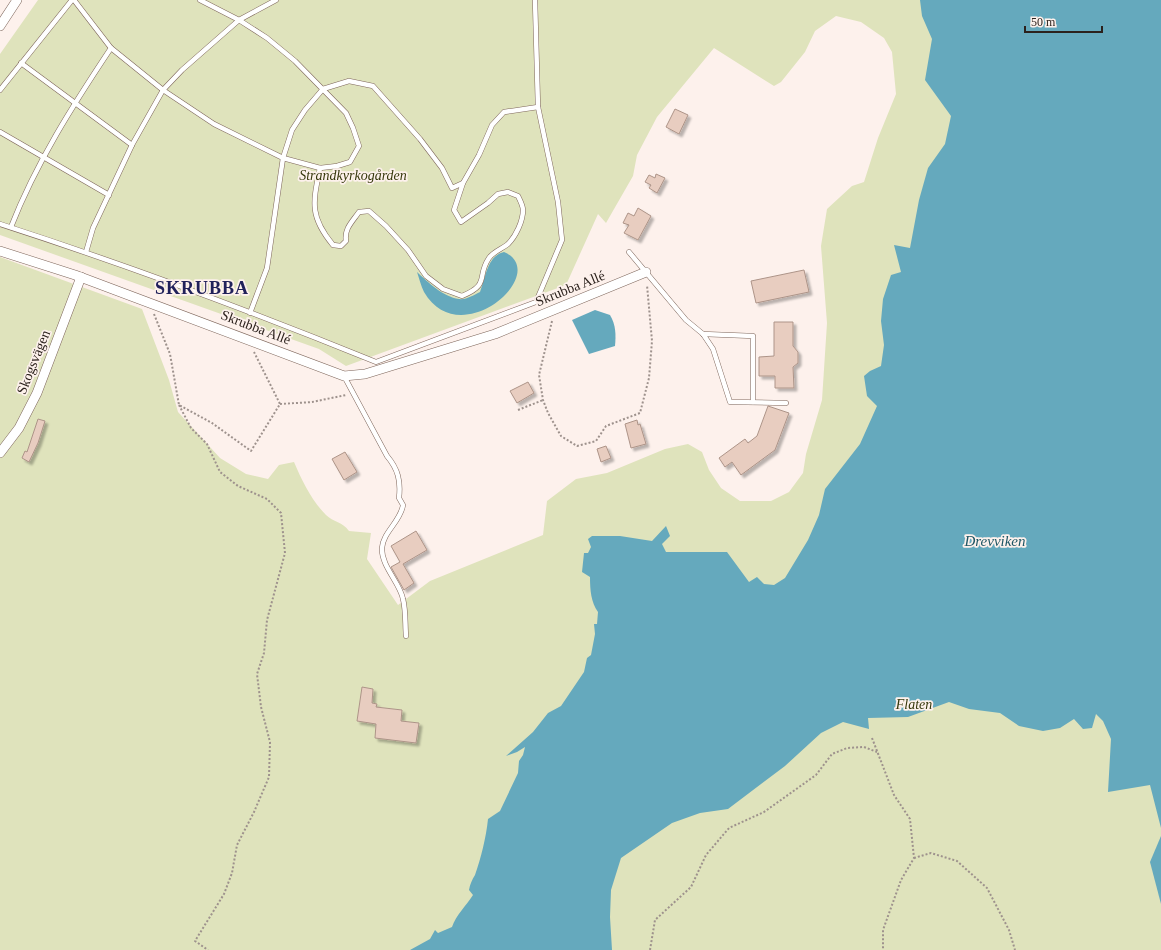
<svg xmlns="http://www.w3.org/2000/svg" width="1161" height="950" font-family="Georgia,serif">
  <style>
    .green { fill: #dfe3bc }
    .water { fill: #65a9bd }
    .building { fill: #e8cdc0; stroke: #ad9488; filter: url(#shadow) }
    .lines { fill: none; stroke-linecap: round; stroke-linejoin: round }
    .service-casing { stroke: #7e665b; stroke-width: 5.5 }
    .minor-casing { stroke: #7e665b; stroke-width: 10 }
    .path { stroke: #9e928d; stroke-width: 2; stroke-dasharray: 2 2; stroke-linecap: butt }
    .service { stroke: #fff; stroke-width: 4.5 }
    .minor { stroke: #fff; stroke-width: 9 }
    .labels { text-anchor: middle; stroke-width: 3.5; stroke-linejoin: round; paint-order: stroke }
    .park-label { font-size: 14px; font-style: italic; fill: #36380c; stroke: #fdf1ec }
    .street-label { font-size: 14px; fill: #2b211c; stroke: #fdf1ec }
    .water-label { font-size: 15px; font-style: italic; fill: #1e5665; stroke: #fdf1ec }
    .district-label { font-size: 18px; font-weight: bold; letter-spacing: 1px; fill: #20215a; stroke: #fdf1ec }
  </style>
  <defs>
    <filter id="shadow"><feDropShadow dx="3" dy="3" stdDeviation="1" flood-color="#0004"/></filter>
  </defs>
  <rect width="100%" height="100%" fill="#fdf1ec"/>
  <path class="green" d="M38 0H1161V950H0V257L142 309 169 380 178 412 220 458 246 474 268 479 279 465 294 462C302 481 312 501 326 515 333 522 343 522 349 531L371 533 367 559 398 605 430 581 543 535 547 501 576 479 607 473 665 449 688 444 702 452 709 470 721 488 740 501H771L789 492 803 473 806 454 822 400 827 323 821 246 827 209 852 186 864 182 878 138 896 94 892 52 884 38 861 22 836 16 815 31 805 52 781 82 774 86 714 48 657 117 637 155 633 176 606 223 598 214 566 285 346 366 319 349 0 235V54Z"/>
  <g class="water">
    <path d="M920 0H1161V828L1150 785 1108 792 1111 739 1103 721 1096 714 1092 728 1083 729 1074 719 1060 728 1043 731 1019 726 1000 713 969 709 949 702 908 717 868 718 869 729 843 722 821 733 785 766 728 809 700 813 672 823 621 858 611 890 610 917 612 950H410L430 939 435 930 438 933 452 927C456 915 466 906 473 895L469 890C470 884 472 880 475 875 481 858 486 838 488 819L500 811 518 773 519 761 523 755 525 747 517 752 506 756 533 732 548 713 561 706 584 672 587 658 591 655 595 634 594 624H597L598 612C591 602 590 590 590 577L582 572 584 553H588L591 547 588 539 592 536H620L652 541 666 526 670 536 662 544 666 552H727L749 582 757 577 764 584 774 585 785 578 808 540 819 515 825 489 860 444 877 406 867 396 864 376 870 371 881 366 884 345 881 321 883 299 891 275 901 272 894 245 910 248 919 200 928 168 945 144 951 116 925 80 932 39 922 16Z"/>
    <path d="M504 252C552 273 460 354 424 292 421 286 419 278 417 272 428 282 443 297 459 299 466 300 474 295 480 292 486 277 487 256 504 252Z"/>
    <path d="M595 310 610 315C616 325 616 335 615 346L589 354 572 320Z"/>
    <path d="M1161 836V904L1150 862Z"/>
  </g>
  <g class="building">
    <path d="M675 109 688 115 679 134 666 127Z"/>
    <path d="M656 174 665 178 657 193 649 188 651 185 645 182 649 175 655 178Z"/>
    <path d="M638 208 651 216 638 240 624 233 629 225 623 223 628 213 634 216Z"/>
    <path d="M804 270 809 292 756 303 751 281Z"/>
    <path d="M774 322H793V346L798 352V363L793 367 794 388H775V376H759V357L774 356Z"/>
    <path d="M528 382 534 393 517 403 510 391Z"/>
    <path d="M768 406 789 413 775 450 741 475 732 462 725 467 719 458 745 439 748 443 757 436Z"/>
    <path d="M38 419 45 421 38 443 29 462 22 458 25 451 27 452Z"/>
    <path d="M637 420 638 425 640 424 646 444 631 448 625 424Z"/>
    <path d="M606 446 611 458 601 462 597 449Z"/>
    <path d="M345 452 357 472 344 480 332 459Z"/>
    <path d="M416 531 427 550 403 564 414 583 404 590 391 567 400 562 391 546Z"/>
    <path d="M362 687 373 689 372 703 377 704 376 707 402 710 401 721 419 723 416 743 375 738 376 724 357 721Z"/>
  </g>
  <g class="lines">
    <g class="service-casing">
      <g id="service">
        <path d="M74 0 111 48 163 90 214 124 283 158 320 168 337 166 350 162 359 146 353 128 346 113 295 61 267 38 239 20 200 0"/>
        <path d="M21 63 132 145"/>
        <path d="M0 90 72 0"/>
        <path d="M0 132 109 195"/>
        <path d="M320 168C313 202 309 216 333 245L341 246 346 241C344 229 352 222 359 212L369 211 386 226 408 250 426 276 443 289 462 296C491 284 476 277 489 258 494 251 502 249 508 244 516 236 523 221 523 210 523 206 520 200 518 196L508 192 498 194 488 203 461 222 454 210 463 183"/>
        <path d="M0 224C127 265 253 312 376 362L536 302 562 240 558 202 538 107 535 0"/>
        <path d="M11 227C36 163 73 105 111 48"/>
        <path d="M86 252 93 228 132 145 163 90 182 70 239 20 276 0"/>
        <path d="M629 252 686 320 703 334 713 349 730 402 786 403"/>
        <path d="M250 313 267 268 283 158 292 130 305 110 323 89 349 81 373 86 420 139 442 168 452 188 463 183 479 155 492 125 504 112 538 107"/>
        <path d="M703 334 753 336V402"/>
        <path d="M344 376 387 456C398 469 401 481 399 498L403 505C401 521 383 532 382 548 381 566 400 583 403 599 406 611 405 624 406 636"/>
      </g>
    </g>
    <g class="minor-casing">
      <g id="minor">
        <path d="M0 26 17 0"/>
        <path d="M0 251 75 275 344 376 365 374 495 334 646 272"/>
        <path d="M0 453 19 428 37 393 81 277"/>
      </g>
    </g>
    <g class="path">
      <path d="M154 314 170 354 179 405 212 423 251 451 280 404 254 352"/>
      <path d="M552 321 539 375 543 400 548 413 561 436 577 446 596 441 606 426 640 413 649 378 652 341 647 285"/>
      <path d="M280 404 312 402 346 395"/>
      <path d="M179 405 191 428 207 444 220 472 238 486 267 499 281 513 285 553 267 620 264 653 257 674 261 707 270 742 269 777 254 812 237 845 232 873 224 894 195 941 208 950"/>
      <path d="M518 410 543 400"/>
      <path d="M872 738 894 795 910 819 914 858 901 880 883 930V950"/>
      <path d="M914 858 931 853 957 861 987 888 1009 930 1015 950"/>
      <path d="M650 950 655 920 691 887 706 855 729 828 764 812 816 775 832 754 847 748 864 747 877 752"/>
    </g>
    <use href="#service" class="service"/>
    <use href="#minor" class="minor"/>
  </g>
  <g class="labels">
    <g class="park-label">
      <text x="353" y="180">Strandkyrkogården</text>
      <text x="914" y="709">Flaten</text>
    </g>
    <g class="street-label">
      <text transform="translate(570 288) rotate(-22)" y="5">Skrubba Allé</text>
      <text transform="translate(256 327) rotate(21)" y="5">Skrubba Allé</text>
      <text transform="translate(33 362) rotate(-68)" y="5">Skogsvägen</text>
    </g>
    <g class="water-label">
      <text x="995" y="546">Drevviken</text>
    </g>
    <g class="district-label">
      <text x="202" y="294">SKRUBBA</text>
    </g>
  </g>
  <path d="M1025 26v6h77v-6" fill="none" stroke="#2b211c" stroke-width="2"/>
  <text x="1031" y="26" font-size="12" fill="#2b211c" stroke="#fdf1ec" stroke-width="3" paint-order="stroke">50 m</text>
</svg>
